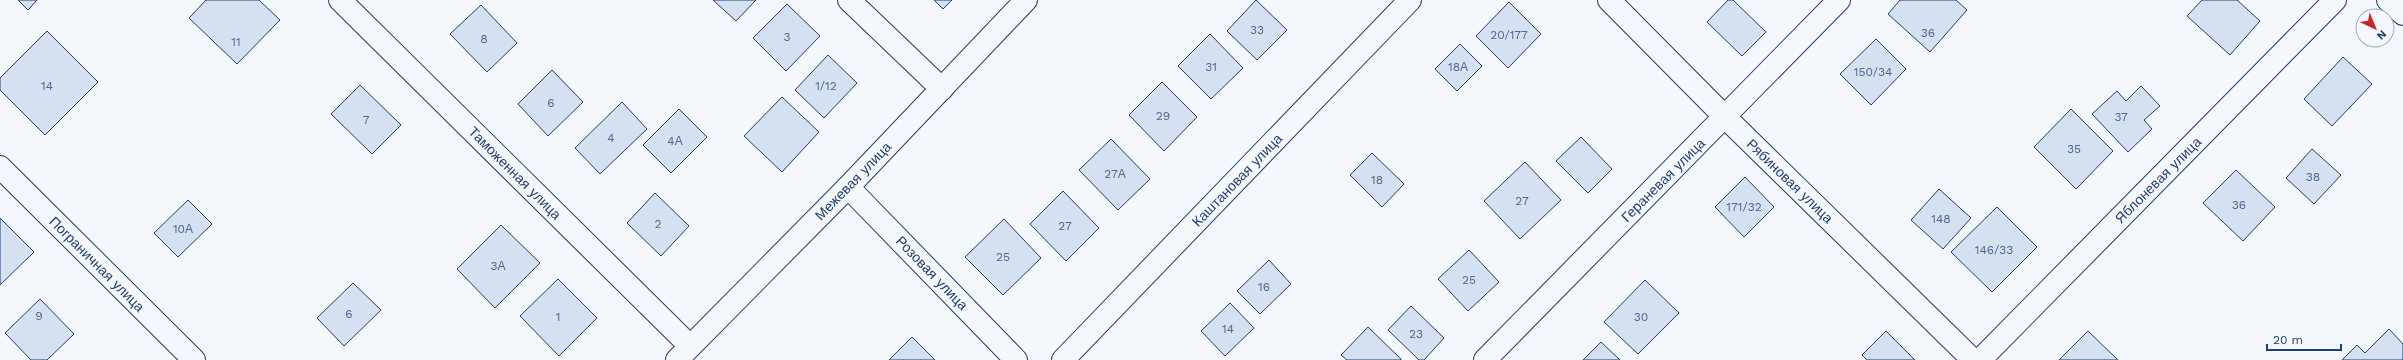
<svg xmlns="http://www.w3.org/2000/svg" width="2403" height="360" font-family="'Work Sans',sans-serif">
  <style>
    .building { fill: #d5e0f0; stroke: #1d3f73 }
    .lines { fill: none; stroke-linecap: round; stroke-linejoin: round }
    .minor-casing { stroke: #1d3f73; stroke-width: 24 }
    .minor { stroke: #f4f7fb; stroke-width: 22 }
    .labels { text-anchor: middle; stroke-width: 3; stroke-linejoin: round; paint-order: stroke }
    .number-label { font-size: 12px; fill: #4b6792 }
    .street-label { font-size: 14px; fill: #1d3f73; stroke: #f4f7fb }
  </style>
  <rect width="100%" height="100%" fill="#f4f7fb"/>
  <g class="building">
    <path d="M18 0H37L28 10Z"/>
    <path d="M206 0H259L280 20 237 64 189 18Z"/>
    <path d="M713 0H756L736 21Z"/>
    <path d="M934 0H952L943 9Z"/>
    <path d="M1256 0 1287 30 1257 60 1227 31Z"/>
    <path d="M1728 0H1733L1766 32 1742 56 1707 22Z"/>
    <path d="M1900 0H1956L1967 10 1930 52 1888 14Z"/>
    <path d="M2202 0H2237L2260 21 2230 55 2187 16Z"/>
    <path d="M1509 2 1541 34 1508 68 1476 36Z"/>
    <path d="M787 4 820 36 786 71 753 38Z"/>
    <path d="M481 5 517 43 487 72 450 34Z"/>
    <path d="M47 31 98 82 45 135 0 90V78Z"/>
    <path d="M1210 34 1243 68 1211 99 1178 66Z"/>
    <path d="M1876 39 1906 69 1871 105 1840 74Z"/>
    <path d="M1460 44 1482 66 1457 91 1435 69Z"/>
    <path d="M828 55 857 83 824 118 795 90Z"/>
    <path d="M2343 57 2372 84 2332 126 2304 99Z"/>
    <path d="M552 70 583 102 548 136 518 104Z"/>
    <path d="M1162 82 1197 117 1164 151 1129 115Z"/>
    <path d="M360 85 401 125 372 154 331 114Z"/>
    <path d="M2141 86 2160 106 2144 120 2152 129 2128 152 2092 114 2117 91 2126 101Z"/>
    <path d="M782 97 819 132 782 172 744 136Z"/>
    <path d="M622 102 647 129 600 174 575 148Z"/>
    <path d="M679 109 707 137 671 173 643 145Z"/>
    <path d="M2071 109 2113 151 2076 189 2034 147Z"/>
    <path d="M1581 137 1612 169 1588 193 1556 161Z"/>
    <path d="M1111 139 1150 179 1118 210 1079 170Z"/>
    <path d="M2312 149 2341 175 2314 204 2286 178Z"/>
    <path d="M1372 153 1404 184 1382 207 1350 175Z"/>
    <path d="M1525 162 1561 200 1520 239 1484 201Z"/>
    <path d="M2236 170 2275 207 2243 241 2203 203Z"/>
    <path d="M1745 177 1774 207 1744 237 1715 207Z"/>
    <path d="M1939 189 1971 218 1943 249 1911 220Z"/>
    <path d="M1063 191 1099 228 1066 261 1030 224Z"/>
    <path d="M655 193 689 226 661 256 627 223Z"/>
    <path d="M188 200 212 224 178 257 154 233Z"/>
    <path d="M1997 207 2037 247 1992 292 1951 252Z"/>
    <path d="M0 218 34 252 0 285Z"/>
    <path d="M1004 219 1041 258 1003 295 965 257Z"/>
    <path d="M501 225 540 263 495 308 457 269Z"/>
    <path d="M1469 250 1499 282 1468 311 1438 279Z"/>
    <path d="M1269 260 1291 284 1260 314 1237 291Z"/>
    <path d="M558 279 597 318 559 356 520 316Z"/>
    <path d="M1645 280 1679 313 1638 354 1604 322Z"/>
    <path d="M353 283 381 310 344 346 317 318Z"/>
    <path d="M40 299 74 334 47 360H31L5 333Z"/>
    <path d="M1230 303 1254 328 1225 356 1201 331Z"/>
    <path d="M1411 306 1444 338 1424 360H1419L1388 330Z"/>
    <path d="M1368 327 1401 359V360H1347L1341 355Z"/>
    <path d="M2389 329 2403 344V360H2342L2357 345 2365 353Z"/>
    <path d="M1886 331 1915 360H1867L1862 355Z"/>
    <path d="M2088 331 2118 360H2059Z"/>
    <path d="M912 337 935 360H889Z"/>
    <path d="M1601 342 1620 360H1583Z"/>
  </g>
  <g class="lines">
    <g class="minor-casing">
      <g id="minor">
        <path d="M340 0 690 346"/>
        <path d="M849 0 942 89"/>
        <path d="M1609 0 1725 117 1973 360"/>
        <path d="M2388 0 2403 14"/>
        <path d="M0 167 194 360"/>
        <path d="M848 187 1016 360"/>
        <path d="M677 360 848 187 1026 0"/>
        <path d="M1063 360 1410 0"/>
        <path d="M1485 360 1839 0"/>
        <path d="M1980 360 2335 0"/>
      </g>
    </g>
    <use href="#minor" class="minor"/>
  </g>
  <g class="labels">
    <g class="number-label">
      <text x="1257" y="34">33</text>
      <text x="1928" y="37">36</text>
      <text x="1509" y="39">20/177</text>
      <text x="787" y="41">3</text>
      <text x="484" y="43">8</text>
      <text x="236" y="46">11</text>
      <text x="1211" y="71">31</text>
      <text x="1458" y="71">18А</text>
      <text x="1873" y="76">150/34</text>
      <text x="47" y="90">14</text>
      <text x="826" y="90">1/12</text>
      <text x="551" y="107">6</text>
      <text x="1163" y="120">29</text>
      <text x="2121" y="121">37</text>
      <text x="366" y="124">7</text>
      <text x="611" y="142">4</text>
      <text x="675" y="145">4А</text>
      <text x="2074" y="153">35</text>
      <text x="1115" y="178">27А</text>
      <text x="2313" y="181">38</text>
      <text x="1377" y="184">18</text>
      <text x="1522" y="205">27</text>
      <text x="2239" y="209">36</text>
      <text x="1744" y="211">171/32</text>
      <text x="1941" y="223">148</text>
      <text x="658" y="228">2</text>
      <text x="1065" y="230">27</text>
      <text x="183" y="233">10А</text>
      <text x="1994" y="254">146/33</text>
      <text x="1003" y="261">25</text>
      <text x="498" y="270">3А</text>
      <text x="1469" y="284">25</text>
      <text x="1264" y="291">16</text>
      <text x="349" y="318">6</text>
      <text x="39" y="320">9</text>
      <text x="558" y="321">1</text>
      <text x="1641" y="321">30</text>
      <text x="1228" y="333">14</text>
      <text x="1416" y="338">23</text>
    </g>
    <g class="street-label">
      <text transform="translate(515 173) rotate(45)" y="5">Таможенная улица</text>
      <text transform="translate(1237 180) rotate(-46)" y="5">Каштановая улица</text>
      <text transform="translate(1663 180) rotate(-45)" y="5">Гераневая улица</text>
      <text transform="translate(2158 180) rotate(-45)" y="5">Яблоневая улица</text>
      <text transform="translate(853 181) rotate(-46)" y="5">Межевая улица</text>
      <text transform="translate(1790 181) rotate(44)" y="5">Рябиновая улица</text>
      <text transform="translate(97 264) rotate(45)" y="5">Пограничная улица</text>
      <text transform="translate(932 273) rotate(46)" y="5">Розовая улица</text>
    </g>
  </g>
  <g transform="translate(2375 28) rotate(136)"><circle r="19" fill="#f4f7fb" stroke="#9eadc5"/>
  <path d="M0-3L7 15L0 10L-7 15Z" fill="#c62828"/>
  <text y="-6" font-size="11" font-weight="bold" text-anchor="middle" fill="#1d3f73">N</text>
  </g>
  <path d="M2267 344v6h74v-6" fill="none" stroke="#1d3f73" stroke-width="2"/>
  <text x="2273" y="344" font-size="12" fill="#1d3f73" stroke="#f4f7fb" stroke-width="3" paint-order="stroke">20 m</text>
</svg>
